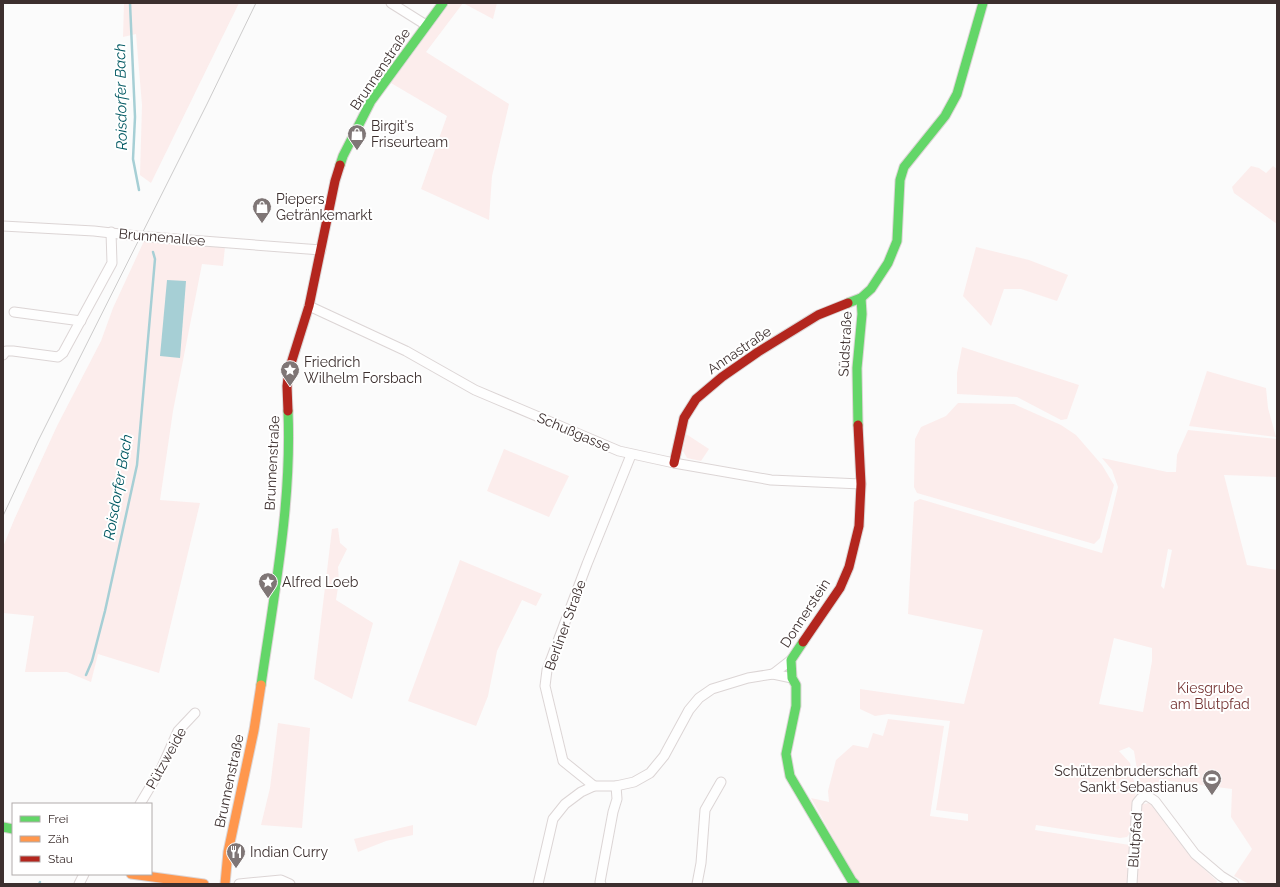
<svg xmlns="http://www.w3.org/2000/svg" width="1280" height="887" font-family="Raleway,sans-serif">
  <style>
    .green { fill: #fcedec; fill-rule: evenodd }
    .water { fill: #a6cfd5 }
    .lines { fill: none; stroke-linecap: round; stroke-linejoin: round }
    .stream { stroke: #a6cfd5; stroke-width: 2.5 }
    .street-casing { stroke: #dcd5d5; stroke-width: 11 }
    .fast-casing { stroke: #dcd5d5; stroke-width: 11 }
    .slow-casing { stroke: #dcd5d5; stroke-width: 11 }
    .jam-casing { stroke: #dcd5d5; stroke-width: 11 }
    .street { stroke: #fefefe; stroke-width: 9 }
    .fast { stroke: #63d668; stroke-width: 9 }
    .slow { stroke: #ff974d; stroke-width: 9 }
    .jam { stroke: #b3261e; stroke-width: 9 }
    .tram { stroke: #cccbcb; stroke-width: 1 }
    .labels { text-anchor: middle; stroke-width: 4; stroke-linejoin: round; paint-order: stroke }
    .street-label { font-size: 14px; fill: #3c2f2e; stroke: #fff }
    .poi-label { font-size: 14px; fill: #3c2f2e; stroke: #fff; text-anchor: start }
    .park-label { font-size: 14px; fill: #753433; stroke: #fff }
    .water-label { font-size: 15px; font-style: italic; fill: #005862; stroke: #fff }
  </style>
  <rect width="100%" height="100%" fill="#fbfbfb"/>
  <g class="green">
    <path d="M124 3H239L151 183 140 175 142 105 136 34 123 37Z"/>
    <path d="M450 3H497L493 19 463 3 426 52 509 104 492 176 489 220 421 189 447 116 391 83Z"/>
    <path d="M1251 166 1259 168 1266 173 1273 166 1277 169V224L1234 193 1232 187Z"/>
    <path d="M144 241 225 247 223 266 202 264 173 411 160 500 200 503 159 673 98 654 91 682 67 672H25L34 616 3 613V547L14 520 57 426 101 341 113 308Z"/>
    <path d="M976 247 1029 260 1068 275 1057 301 1021 289H1004L991 326 963 296Z"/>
    <path d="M962 347 1079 385 1067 419 1061 420 1017 397 957 394V373Z"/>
    <path d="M1207 371 1266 388 1268 408 1276 437 1189 426Z"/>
    <path d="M958 403 1014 404 1061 425 1076 435 1102 465 1114 485 1100 538 1094 544 917 493 914 487 915 439 921 427 946 416Z"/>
    <path d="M1188 430 1277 439V477L1224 475 1247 565 1277 570V884H1249L1234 876 1252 849 1231 817 1232 789 1162 780 1151 791 1143 790 1138 776 1134 751 1129 747 1119 751 1130 763 1136 791 1130 833 1127 837 1120 838 1036 825 1035 830 1136 846 1142 804 1150 803 1190 856 1217 881 1216 884H850L851 870 811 798 829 802 828 791 836 760 853 745 868 748 873 733 883 736 888 719 944 726 930 816 968 821V814L936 810 950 721 888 714 875 716 860 709V689L964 704 983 630 908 614 914 502 920 499 1102 553 1118 487 1112 470 1102 458 1167 472H1176L1177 455ZM1168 549 1172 550 1164 589 1161 586ZM1114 638 1152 648V661L1143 712 1099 704Z"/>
    <path d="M686 434 709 449 701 461 687 458 683 451Z"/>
    <path d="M504 449 569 476 549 517 487 491Z"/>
    <path d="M338 528 340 543 347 549 338 567 339 581 336 600 373 623 352 699 314 679 332 529Z"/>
    <path d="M460 560 542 594 536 606 522 600 497 651 488 696 476 726 408 701Z"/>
    <path d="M278 723 310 728 302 828 261 825 270 788Z"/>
    <path d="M413 825V835L386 841 358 852 354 839Z"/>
  </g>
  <path class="water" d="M167 280 186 281 180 358 160 356Z"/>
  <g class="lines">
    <g class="stream">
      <path d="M130 3 135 117 133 159 139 190"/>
      <path d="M86 675 92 661 105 611 137 465 155 259 153 252"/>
      <path d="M39 884 40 882"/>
    </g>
    <g class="street-casing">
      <g id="street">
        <path d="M391 3 426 25"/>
        <path d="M3 226 94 231 137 236 321 250"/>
        <path d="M309 306 406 351 475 390 619 451 674 463 771 480 861 484"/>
        <path d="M14 312 81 321"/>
        <path d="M3 355 6 351H13L58 357 63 353 112 263 111 232"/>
        <path d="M773 674 791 660"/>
        <path d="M594 786 563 761 545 686 547 670 587 564 631 455"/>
        <path d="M140 804 162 767 178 731 195 713"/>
        <path d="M79 884 84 874"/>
        <path d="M239 884 281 880 290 884"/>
        <path d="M538 884 553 819 565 804 581 792 594 786H616L634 782 650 773 664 756 689 710 699 698 712 689 748 678 773 674 792 678"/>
        <path d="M601 884 600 882 613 812 617 799 616 786"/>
        <path d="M697 884 701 863 705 810 721 782"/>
        <path d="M1132 884 1137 803 1141 798 1146 795 1155 801 1195 854 1221 876 1234 884"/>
      </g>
    </g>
    <g class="fast-casing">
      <g id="fast">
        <path d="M340 165 343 156 371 101 443 3"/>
        <path d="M848 303 861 298 871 289 888 263 897 241 900 180 904 167 945 116 957 94 983 3"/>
        <path d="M858 425 857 368 862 314 861 298"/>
        <path d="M803 642 791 660 792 678 796 685V706L786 754 790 776 852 881 855 884"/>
        <path d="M261 685C274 595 292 502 288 411"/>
        <path d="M3 827 13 829"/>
      </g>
    </g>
    <g class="slow-casing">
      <g id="slow">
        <path d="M131 874 204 884"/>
        <path d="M225 884 228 852 254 730 261 685"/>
      </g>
    </g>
    <g class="jam-casing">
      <g id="jam">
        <path d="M288 411 287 386 289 370 309 306 335 181 340 165"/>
        <path d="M674 463 684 418 696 399 722 377 758 352 818 315 848 303"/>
        <path d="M803 642 840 588 849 567 859 526 861 484 858 425"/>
      </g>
    </g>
    <use href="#street" class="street"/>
    <use href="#fast" class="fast"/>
    <use href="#slow" class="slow"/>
    <use href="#jam" class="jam"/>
    <path class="tram" d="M3 516 38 441 207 104 256 3"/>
  </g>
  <defs>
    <g id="shop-pin" transform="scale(1)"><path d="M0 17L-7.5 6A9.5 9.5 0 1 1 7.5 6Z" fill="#7f7676" stroke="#fff"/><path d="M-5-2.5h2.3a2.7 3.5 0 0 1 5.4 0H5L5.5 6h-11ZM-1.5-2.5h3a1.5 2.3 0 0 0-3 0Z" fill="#fff"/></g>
    <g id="sight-pin" transform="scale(1)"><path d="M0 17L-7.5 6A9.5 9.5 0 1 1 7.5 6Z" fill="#7f7676" stroke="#fff"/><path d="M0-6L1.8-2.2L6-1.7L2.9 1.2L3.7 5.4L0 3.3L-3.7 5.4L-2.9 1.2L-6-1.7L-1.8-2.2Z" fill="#fff"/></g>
    <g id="stadium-pin" transform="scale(1)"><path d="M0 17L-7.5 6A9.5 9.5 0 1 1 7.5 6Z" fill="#7f7676" stroke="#fff"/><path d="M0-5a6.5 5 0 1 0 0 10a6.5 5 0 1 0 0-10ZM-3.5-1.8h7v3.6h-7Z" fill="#fff"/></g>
    <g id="restaurant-pin" transform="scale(1)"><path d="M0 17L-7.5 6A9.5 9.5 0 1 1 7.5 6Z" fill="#7f7676" stroke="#fff"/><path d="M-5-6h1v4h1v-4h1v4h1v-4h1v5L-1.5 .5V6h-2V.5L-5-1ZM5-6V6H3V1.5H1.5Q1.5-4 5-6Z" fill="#fff"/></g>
  </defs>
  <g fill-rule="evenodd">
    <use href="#shop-pin" x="357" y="134"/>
    <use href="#shop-pin" x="262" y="207"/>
    <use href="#sight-pin" x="290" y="370"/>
    <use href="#sight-pin" x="268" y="582"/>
    <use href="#stadium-pin" x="1212" y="779"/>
    <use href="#restaurant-pin" x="236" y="852"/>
  </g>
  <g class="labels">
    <g class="street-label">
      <text transform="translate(380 69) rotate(-56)" y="5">Brunnenstraße</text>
      <text transform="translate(162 237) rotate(5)" y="5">Brunnenallee</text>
      <text transform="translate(845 344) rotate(-87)" y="5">Südstraße</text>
      <text transform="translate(739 350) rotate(-34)" y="5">Annastraße</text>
      <text transform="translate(574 432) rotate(23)" y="5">Schußgasse</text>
      <text transform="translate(272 463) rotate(-87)" y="5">Brunnenstraße</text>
      <text transform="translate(805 613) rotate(-57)" y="5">Donnerstein</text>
      <text transform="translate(565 625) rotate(-70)" y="5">Berliner Straße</text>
      <text transform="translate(166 758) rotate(-61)" y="5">Pützweide</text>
      <text transform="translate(229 781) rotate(-78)" y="5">Brunnenstraße</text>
      <text transform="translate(1135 840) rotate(-86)" y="5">Blutpfad</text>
    </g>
    <g class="poi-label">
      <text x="371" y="131">Birgit's<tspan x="371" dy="16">Friseurteam</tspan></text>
      <text x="276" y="204">Piepers<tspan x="276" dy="16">Getränkemarkt</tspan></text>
      <text x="304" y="367">Friedrich<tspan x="304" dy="16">Wilhelm Forsbach</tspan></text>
      <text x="282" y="587">Alfred Loeb</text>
      <text x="1198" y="776" text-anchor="end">Schützenbruderschaft<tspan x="1198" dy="16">Sankt Sebastianus</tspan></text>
      <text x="250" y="857">Indian Curry</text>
    </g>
    <g class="park-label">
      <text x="1210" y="693">Kiesgrube<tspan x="1210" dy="16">am Blutpfad</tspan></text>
    </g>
    <g class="water-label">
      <text transform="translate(121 97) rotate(-91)" y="5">Roisdorfer Bach</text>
      <text transform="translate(118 487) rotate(-80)" y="5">Roisdorfer Bach</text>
    </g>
  </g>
  <rect width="1280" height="887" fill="none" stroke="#3c2f2e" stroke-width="8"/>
  <rect x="12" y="803" width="140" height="72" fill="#ffffff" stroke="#b1acab"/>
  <rect x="20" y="816" width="20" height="6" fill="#63d668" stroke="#b1acab"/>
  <text x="48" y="823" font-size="12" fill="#3c2f2e">Frei</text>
  <rect x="20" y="836" width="20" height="6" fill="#ff974d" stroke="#b1acab"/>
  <text x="48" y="843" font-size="12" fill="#3c2f2e">Zäh</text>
  <rect x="20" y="856" width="20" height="6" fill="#b3261e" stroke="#b1acab"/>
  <text x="48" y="863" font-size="12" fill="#3c2f2e">Stau</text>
</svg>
